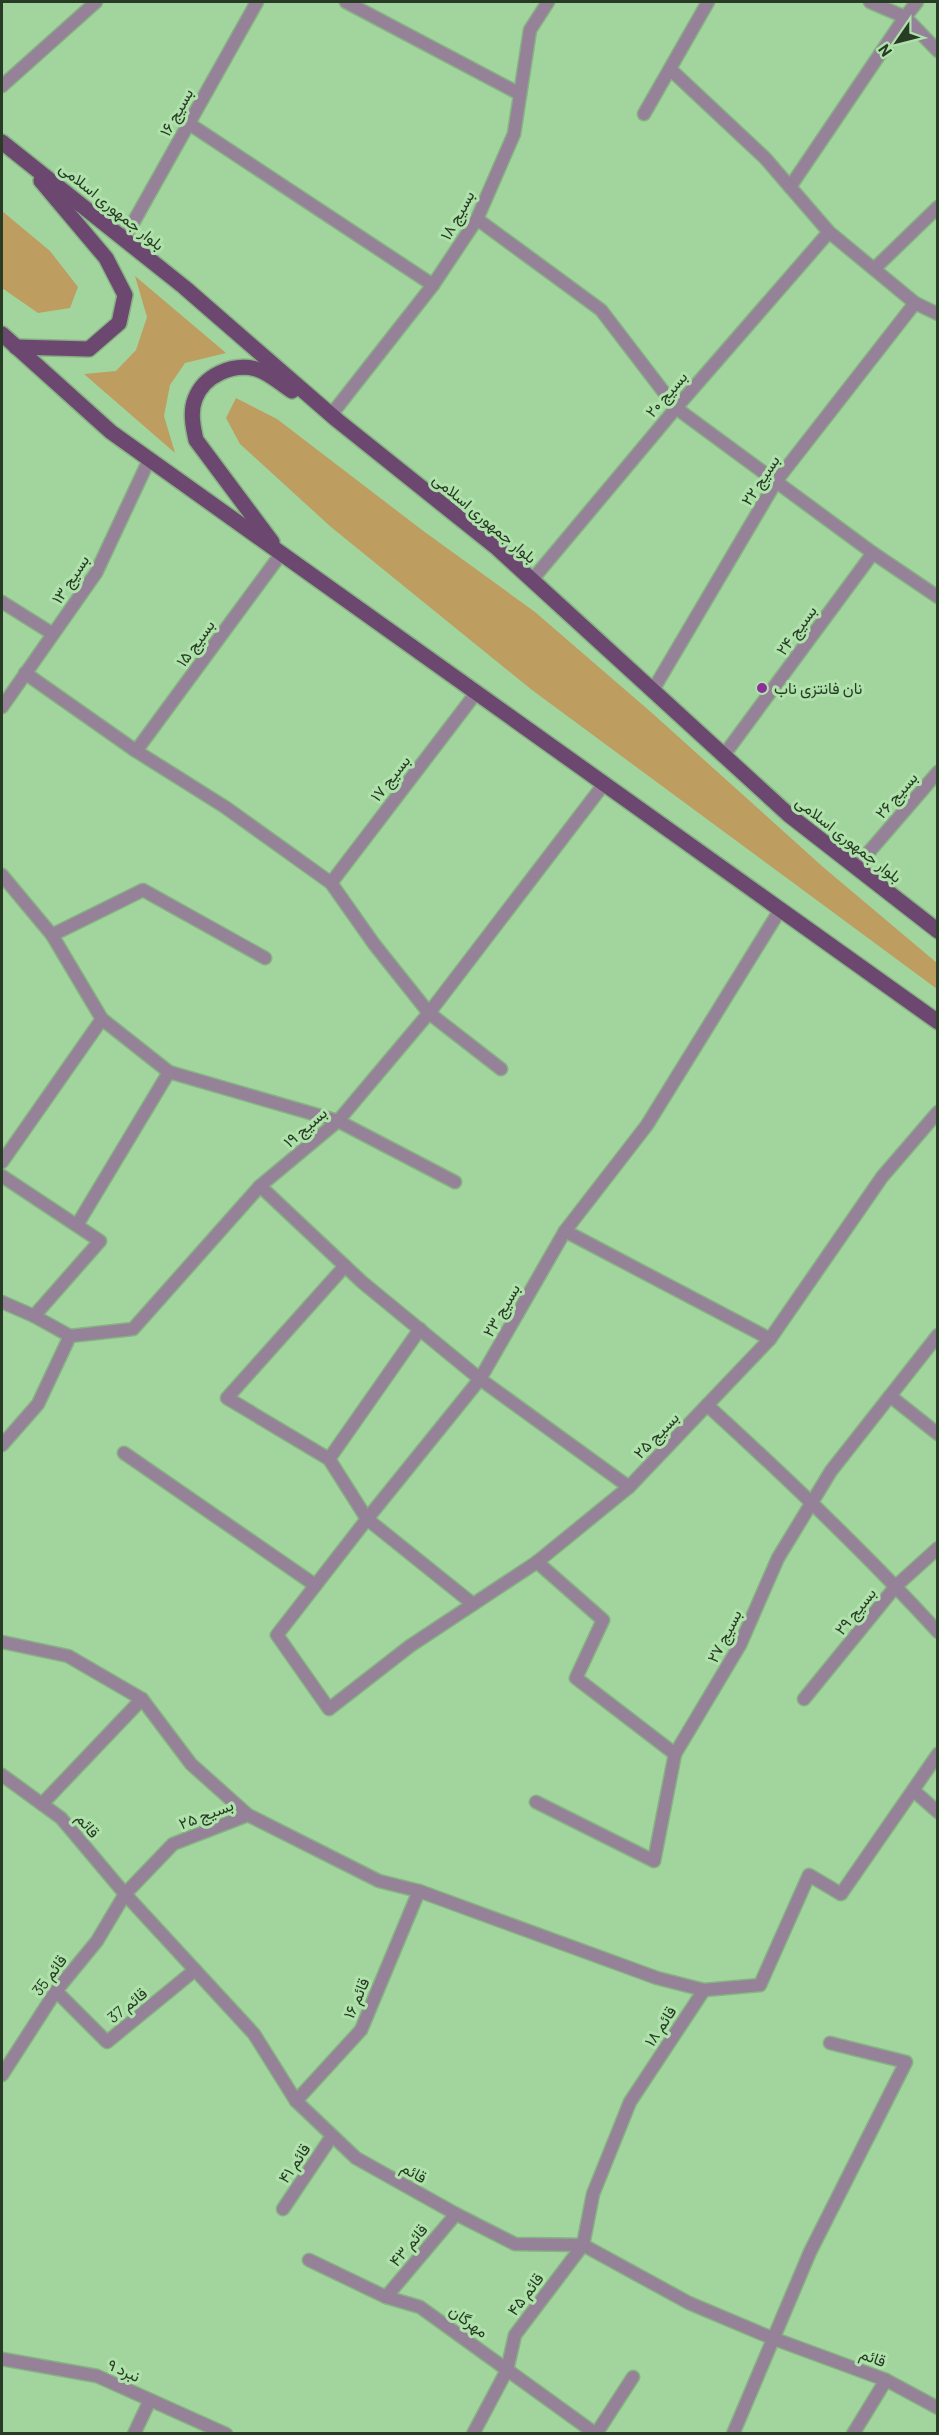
<svg xmlns="http://www.w3.org/2000/svg" width="939" height="2435" font-family="Barlow,Vazirmatn,sans-serif">
  <style>
    .green { fill: #be9d60 }
    .lines { fill: none; stroke-linecap: round; stroke-linejoin: round }
    .service-casing { stroke: #87b283; stroke-width: 15 }
    .minor-casing { stroke: #87b283; stroke-width: 15 }
    .primary-casing { stroke: #87b283; stroke-width: 18 }
    .service { stroke: #958198; stroke-width: 12 }
    .minor { stroke: #958198; stroke-width: 12 }
    .primary { stroke: #6c4871; stroke-width: 15 }
    .poi-dot { fill: #8d2f99; stroke: #afe1aa; stroke-width: 2 }
    .labels { text-anchor: middle; stroke-width: 6; stroke-linejoin: round; paint-order: stroke }
    .street-label { font-size: 16px; fill: #273b25; stroke: #afe1aa }
    .poi-label { font-size: 16px; fill: #273b25; stroke: #afe1aa; text-anchor: start }
  </style>
  <rect width="100%" height="100%" fill="#a2d49e"/>
  <g class="green">
    <path d="M2 211 50 251 78 287 70 308 38 313 2 288Z"/>
    <path d="M135 276 226 353 185 363 170 385 164 416 175 453 84 374 116 371 136 350 147 317Z"/>
    <path d="M236 398 277 419 422 530 535 612 652 713 823 867 937 963V989L532 690 331 527 240 444 226 418Z"/>
  </g>
  <g class="lines">
    <g class="service-casing">
      <g id="service">
        <path d="M790 187 905 17"/>
        <path d="M874 269 938 207"/>
        <path d="M2 602 53 634"/>
        <path d="M77 1225 169 1072"/>
        <path d="M2 1642 68 1656 142 1699 191 1764 248 1815"/>
        <path d="M386 2297 456 2214"/>
        <path d="M134 2434 150 2400"/>
      </g>
    </g>
    <g class="minor-casing">
      <g id="minor">
        <path d="M346 2 520 94"/>
        <path d="M870 2 905 17 938 51"/>
        <path d="M905 17 917 2"/>
        <path d="M670 69 765 158 829 232 915 303 938 314"/>
        <path d="M2 86 96 2"/>
        <path d="M644 114 708 2"/>
        <path d="M188 123 433 285"/>
        <path d="M477 219 601 310 676 408 873 553 938 597"/>
        <path d="M124 239 257 2"/>
        <path d="M331 415 433 285 477 219 514 134 530 30 548 2"/>
        <path d="M532 580 676 408 829 232"/>
        <path d="M25 673 136 751 225 807 331 883 374 944 429 1013 501 1069"/>
        <path d="M653 690 777 480 915 303"/>
        <path d="M2 707 96 573 149 460"/>
        <path d="M136 751 281 554"/>
        <path d="M724 755 873 553"/>
        <path d="M856 867 938 772"/>
        <path d="M2 875 52 935 102 1019 169 1072 338 1121 455 1182"/>
        <path d="M331 883 476 693"/>
        <path d="M780 910 647 1125 565 1231 480 1379 367 1519 277 1635 329 1709 410 1646 537 1562 629 1487 770 1339 882 1177 938 1112"/>
        <path d="M52 935 143 890 265 958"/>
        <path d="M2 1162 102 1019"/>
        <path d="M2 1176 100 1241 34 1316"/>
        <path d="M260 1186 362 1282 480 1379 629 1487"/>
        <path d="M565 1231 770 1339"/>
        <path d="M345 1266 227 1398 329 1459 367 1519 473 1604"/>
        <path d="M2 1302 34 1316 70 1336"/>
        <path d="M890 1396 938 1434"/>
        <path d="M707 1405C787 1478 865 1552 938 1632"/>
        <path d="M2 1445 38 1404 70 1336 133 1329 260 1186 338 1121 429 1013 604 784"/>
        <path d="M124 1453 315 1585"/>
        <path d="M329 1459 420 1329"/>
        <path d="M537 1562 603 1620 576 1678 675 1754"/>
        <path d="M804 1699 896 1586 938 1548"/>
        <path d="M2 1775 61 1818 125 1894 254 2034 296 2101 356 2158 456 2214 515 2244 583 2245 689 2303 772 2338 886 2380 938 2408"/>
        <path d="M914 1791 938 1812"/>
        <path d="M536 1802 654 1861 675 1754 740 1645 778 1558 831 1471 938 1335"/>
        <path d="M42 1804 142 1699"/>
        <path d="M56 1991 107 2042 195 1970"/>
        <path d="M2 2075 56 1991 97 1941 125 1894 173 1844 248 1815 379 1881 419 1891 657 1978 704 1990"/>
        <path d="M296 2101 361 2030 419 1891"/>
        <path d="M283 2209 332 2136"/>
        <path d="M309 2260 386 2297 420 2307 596 2434"/>
        <path d="M2 2359 97 2376 226 2434"/>
        <path d="M473 2434 507 2370 515 2335 583 2245 593 2194 630 2102 704 1990 760 1985 809 1875 841 1894 938 1754"/>
        <path d="M596 2434 633 2377"/>
        <path d="M733 2434 810 2252 906 2062 830 2043"/>
        <path d="M853 2434 886 2380"/>
      </g>
    </g>
    <g class="primary-casing">
      <g id="primary">
        <path d="M2 142 184 287 337 420 497 548 789 815 938 931"/>
        <path d="M2 334 111 432 938 1022"/>
        <path d="M16 347 89 349 119 323 125 295 106 258 41 181"/>
        <path d="M272 542 196 440C193 427 190 412 195 399 204 375 233 363 256 369 268 372 281 384 292 391"/>
      </g>
    </g>
    <use href="#service" class="service"/>
    <use href="#minor" class="minor"/>
    <use href="#primary" class="primary"/>
  </g>
  <circle class="poi-dot" cx="762" cy="688" r="6"/>
  <g class="labels">
    <g class="street-label">
      <text transform="translate(176 112) rotate(-61)" y="6">بسیج ۱۶</text>
      <text transform="translate(112 206) rotate(39)" y="6">بلوار جمهوری اسلامی</text>
      <text transform="translate(457 215) rotate(-61)" y="6">بسیج ۱۸</text>
      <text transform="translate(666 394) rotate(-49)" y="6">بسیج ۲۰</text>
      <text transform="translate(760 480) rotate(-57)" y="6">بسیج ۲۲</text>
      <text transform="translate(485 518) rotate(40)" y="6">بلوار جمهوری اسلامی</text>
      <text transform="translate(70 579) rotate(-57)" y="6">بسیج ۱۳</text>
      <text transform="translate(796 630) rotate(-54)" y="6">بسیج ۲۴</text>
      <text transform="translate(195 643) rotate(-54)" y="6">بسیج ۱۵</text>
      <text transform="translate(390 778) rotate(-52)" y="6">بسیج ۱۷</text>
      <text transform="translate(896 795) rotate(-49)" y="6">بسیج ۲۶</text>
      <text transform="translate(849 839) rotate(38)" y="6">بلوار جمهوری اسلامی</text>
      <text transform="translate(305 1127) rotate(-41)" y="6">بسیج ۱۹</text>
      <text transform="translate(501 1310) rotate(-60)" y="6">بسیج ۲۳</text>
      <text transform="translate(656 1435) rotate(-46)" y="6">بسیج ۲۵</text>
      <text transform="translate(855 1611) rotate(-51)" y="6">بسیج ۲۹</text>
      <text transform="translate(724 1636) rotate(-63)" y="6">بسیج ۲۷</text>
      <text transform="translate(206 1814) rotate(-21)" y="6">بسیج ۲۵</text>
      <text transform="translate(88 1825) rotate(50)" y="6">قائم</text>
      <text transform="translate(49 1975) rotate(-53)" y="6">قائم 35</text>
      <text transform="translate(356 1998) rotate(-67)" y="6">قائم ۱۶</text>
      <text transform="translate(127 2005) rotate(-39)" y="6">قائم 37</text>
      <text transform="translate(660 2026) rotate(-57)" y="6">قائم ۱۸</text>
      <text transform="translate(294 2163) rotate(-56)" y="6">قائم ۴۱</text>
      <text transform="translate(414 2172) rotate(29)" y="6">قائم</text>
      <text transform="translate(408 2245) rotate(-50)" y="6">قائم ۴۳</text>
      <text transform="translate(525 2294) rotate(-53)" y="6">قائم ۴۵</text>
      <text transform="translate(469 2321) rotate(36)" y="6">مهرگان</text>
      <text transform="translate(873 2357) rotate(20)" y="6">قائم</text>
      <text transform="translate(124 2370) rotate(24)" y="6">نبرد ۹</text>
    </g>
    <g class="poi-label">
      <text x="774" y="694">نان فانتزی ناب</text>
    </g>
  </g>
  <rect width="939" height="2435" fill="none" stroke="#273b25" stroke-width="6"/>
  <g transform="translate(897 42) rotate(235)" stroke="#afe1aa" stroke-width="4.5" paint-order="stroke">
  <path d="M0-4.5L10 22L0 15L-10 22Z" fill="#273b25"/>
  <text y="-9" font-size="16" font-weight="bold" text-anchor="middle" fill="#273b25">N</text>
  </g>
</svg>
